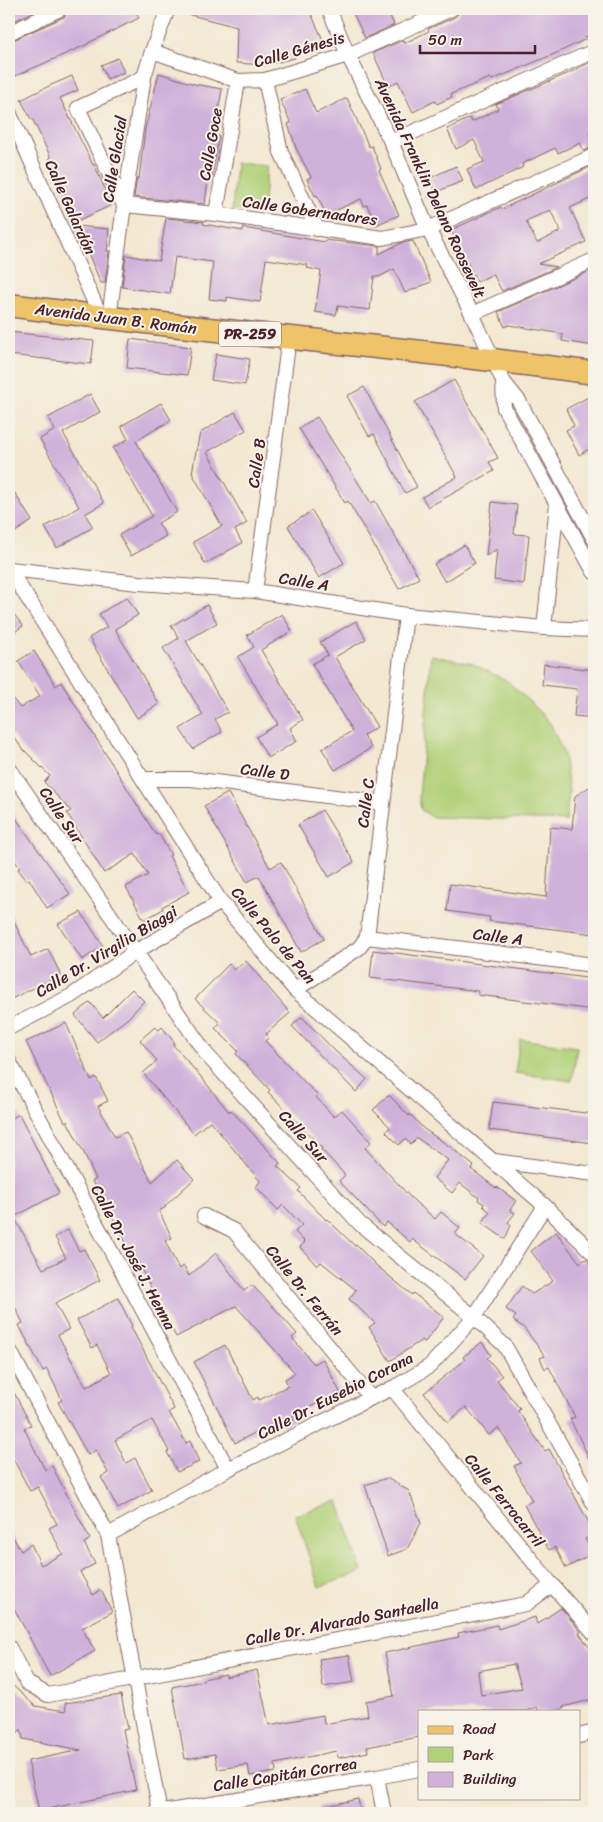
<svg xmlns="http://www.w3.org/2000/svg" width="603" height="1822" font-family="Sriracha,sans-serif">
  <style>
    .green { fill: #b1d179; stroke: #7e7852 }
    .building { fill: #cfb1da; fill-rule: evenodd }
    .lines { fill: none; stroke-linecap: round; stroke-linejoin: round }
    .street-casing { stroke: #856565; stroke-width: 16 }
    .primary-casing { stroke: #856565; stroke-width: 25 }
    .street { stroke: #fff; stroke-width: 14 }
    .primary { stroke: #efc469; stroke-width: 22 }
    .labels { text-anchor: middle; stroke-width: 4; stroke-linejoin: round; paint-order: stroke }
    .shield { fill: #f7f3e8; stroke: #7e5f64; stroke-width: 1 }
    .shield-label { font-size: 15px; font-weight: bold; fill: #4a1f2b }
    .street-label { font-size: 16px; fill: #4a1f2b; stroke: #f7f3e8 }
  </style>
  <rect width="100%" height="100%" fill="#f7f3e8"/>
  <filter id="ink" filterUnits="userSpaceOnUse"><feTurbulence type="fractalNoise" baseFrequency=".02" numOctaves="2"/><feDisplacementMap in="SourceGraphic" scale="10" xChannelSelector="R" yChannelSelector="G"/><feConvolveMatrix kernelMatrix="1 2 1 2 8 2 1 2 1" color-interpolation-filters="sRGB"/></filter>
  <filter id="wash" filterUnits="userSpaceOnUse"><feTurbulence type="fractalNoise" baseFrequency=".0096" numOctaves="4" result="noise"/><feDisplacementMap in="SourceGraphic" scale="20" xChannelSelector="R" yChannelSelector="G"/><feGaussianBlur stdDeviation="1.12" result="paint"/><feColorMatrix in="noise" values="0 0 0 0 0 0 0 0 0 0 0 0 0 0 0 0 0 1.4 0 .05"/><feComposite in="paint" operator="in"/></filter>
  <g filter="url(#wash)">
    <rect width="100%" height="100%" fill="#f3e8d1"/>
    <g class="green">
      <path d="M236 163 267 166 263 212 232 210Z"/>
      <path d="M431 655 473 664 507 681 530 702 550 723 564 754 569 791 566 821 432 817 421 810 419 797Z"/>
      <path d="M520 1039 577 1047 572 1081 515 1073Z"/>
      <path d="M338 1501 362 1572 319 1587 295 1515Z"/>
    </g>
    <g id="blocks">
      <g class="building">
        <path d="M9 9H40L9 23Z"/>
        <path d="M69 9H135L139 18 88 43V44L13 77 9 67V42L64 17Z"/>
        <path d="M183 9H309L323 40 293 53 295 58 266 65 236 63 237 27 183 13Z"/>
        <path d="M351 9H387L394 25 365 38Z"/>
        <path d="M460 9H594V33L585 37 586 39 559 52 492 80 490 78 451 94 452 97 437 104 435 101 413 112 398 81 388 86 373 53 403 40 405 43 429 31 428 29 455 17 458 14Z"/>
        <path d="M118 58 124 72 107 79 101 65Z"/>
        <path d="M594 60V131L589 133 594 147 584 151 580 143 558 153 555 148 522 164 523 167 476 190 467 169 484 162 474 140 456 149 447 129 470 118 472 122 498 109 496 104 569 73Z"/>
        <path d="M159 73 194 84 222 89 214 135 219 136 211 181 208 180 205 204 134 197 137 178H139L145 129Z"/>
        <path d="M72 76 78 90 60 98 93 165 94 164 112 205 77 221 49 159 51 158 32 118 31 119 21 100 49 86Z"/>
        <path d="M305 89 316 113 347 98 369 147 372 146 381 169 379 170 399 215 376 225 367 205 364 206 361 199 326 215 317 195 315 196 307 179 311 177 296 148 288 124 291 123 280 100Z"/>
        <path d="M594 165V197L570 208 586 242 538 264 557 267 502 291 493 274 477 282 451 230 501 207 502 209ZM550 210 561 231 537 243 526 221Z"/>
        <path d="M456 166 463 181 436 192 430 178Z"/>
        <path d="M166 218 204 222 203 224 243 231V228L325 242V240L379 246V254L401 243 413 241 431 282 405 293 394 269 379 277 374 276 370 310 338 306 336 315 315 312 321 271 307 268 308 265 266 259 260 302 227 297V301L209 299 213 262 175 257 170 294 122 287 126 255 159 261Z"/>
        <path d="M76 226 109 229 107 251H109L105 283H101Z"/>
        <path d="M590 271 594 272V346L562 341 563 334 509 325 505 327 498 312Z"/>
        <path d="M9 332 94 341 91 364 9 355Z"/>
        <path d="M130 339 191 347 187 375 127 368Z"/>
        <path d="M216 354 250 359 245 385 211 380Z"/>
        <path d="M454 380 498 458 489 462 494 471 428 507 422 497 457 477 415 402Z"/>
        <path d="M364 387 417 487 405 493 374 434 369 436 347 396Z"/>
        <path d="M90 394 100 412 63 433 104 503 85 514 93 527 57 548 45 527 79 507 40 439 55 430 48 418Z"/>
        <path d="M594 394V446L579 455 566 430 574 426 566 409Z"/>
        <path d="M161 403 171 420 136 441 177 512 158 523 166 536 131 556 119 535 152 516 113 448 128 439 121 426Z"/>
        <path d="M235 412 246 430 207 452 247 523 235 530 242 543 205 564 193 542 222 526 192 473 196 451 198 450 197 447 200 433Z"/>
        <path d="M317 417 371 503 375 501 419 578 399 589 348 501 345 503 299 428Z"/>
        <path d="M9 484 32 521 9 536Z"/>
        <path d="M492 502 517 505 514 534 529 535 524 584 494 580 497 549 486 556Z"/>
        <path d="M312 511 344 563 319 578 288 526Z"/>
        <path d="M464 545 475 563 445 582 434 564Z"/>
        <path d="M127 597 138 615 115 629 159 704 137 718 89 638 107 627 99 614Z"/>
        <path d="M207 605 217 623 186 641 228 712 215 719 222 732 193 749 180 729 203 715 163 648 179 638 171 626Z"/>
        <path d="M9 608 23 626 9 636Z"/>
        <path d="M282 614 292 631 261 650 303 720 290 728 297 741 268 758 256 737 278 724 238 657 254 647 247 635Z"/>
        <path d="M356 621 366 639 335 657 377 727 364 735 371 748 335 770 322 749 352 731 312 664 328 655 320 642Z"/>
        <path d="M34 651 56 686 61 682 156 835 159 834 171 855 169 856 189 892 162 907 163 909 144 920 126 887 148 875 135 854 104 873 67 813 71 811 44 782 50 776 22 748 9 731V694L20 708 40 696 18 661Z"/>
        <path d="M544 664 594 670V718L574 716 577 689 542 685Z"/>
        <path d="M594 784V934L489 921 490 917 447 911 450 884 546 897 550 827 572 829 575 796Z"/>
        <path d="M228 793 270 868 281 862 324 939 301 952 259 876 247 882 204 806Z"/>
        <path d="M9 808 36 847 70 894 47 908 29 879 27 881 18 869 20 868 9 852Z"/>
        <path d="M322 810 354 862 329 877 298 825Z"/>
        <path d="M9 911 31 957 48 949 61 975 9 1000Z"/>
        <path d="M81 912 103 946 82 960 58 924Z"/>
        <path d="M373 950 594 979V1010L478 995V991L370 978Z"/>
        <path d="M246 961 290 1013 266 1034 269 1037 265 1041 317 1095 316 1097 334 1117 342 1110 371 1142 365 1148 411 1198 435 1219 441 1212 460 1228 455 1234 483 1256 465 1279 412 1239 410 1242 387 1222 383 1227 339 1181 345 1175 321 1149 322 1148 268 1092 270 1090 236 1054 238 1051 215 1028 220 1023 195 999 229 964 234 970Z"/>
        <path d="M132 989 144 1001 128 1018 97 1042 75 1015 90 1002 103 1018Z"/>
        <path d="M302 1017 335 1051 367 1079 356 1092 292 1026Z"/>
        <path d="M66 1023 91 1080 96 1077 108 1101 98 1106 115 1137 126 1132 152 1182 177 1160 194 1179 165 1206 166 1207 159 1211 172 1238 165 1241 179 1269 184 1266 189 1276 216 1253 244 1291 252 1285 277 1311 297 1334 292 1338 314 1364 323 1359 340 1392 292 1416 294 1420 283 1426 280 1420 235 1443 194 1362 225 1345 253 1400 258 1397 259 1400 288 1386 285 1379 295 1373 236 1306 176 1337 134 1255 132 1256 121 1232 92 1181 96 1179 84 1153 67 1121 65 1122 26 1042Z"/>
        <path d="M155 1027 159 1030 162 1027 175 1043 173 1045 201 1077 229 1112 231 1110 280 1163 277 1166 301 1188 298 1191 326 1220 327 1219 355 1246 356 1245 377 1266 412 1295 413 1293 444 1317 425 1342 422 1340 390 1361 369 1327 375 1323 349 1299 356 1290 321 1262 317 1266 300 1247 305 1242 295 1232 302 1225 283 1205 278 1210 256 1187 260 1181 210 1121 194 1134 143 1073 157 1061 140 1040Z"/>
        <path d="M388 1096H390L409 1116 410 1114 424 1129 449 1146 474 1166 471 1169 496 1188 497 1187 516 1201 510 1210 515 1213 508 1222 511 1225 505 1239 482 1223 490 1212 483 1206 484 1204 478 1200 479 1198 460 1183 452 1193 434 1178 448 1160 417 1138 411 1144 405 1139 399 1145 386 1132 390 1127 373 1110Z"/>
        <path d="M493 1102 594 1114V1143L489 1130Z"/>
        <path d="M19 1114 59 1193 14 1217 43 1269 66 1258 55 1237 68 1230 79 1251 84 1249 100 1280 55 1303 69 1329 58 1335 86 1387 111 1373 97 1345 92 1348 77 1320 118 1298 132 1326 131 1327 174 1409 169 1412 186 1443 190 1441 199 1462 177 1472 167 1452 169 1451 152 1420 115 1440 126 1463 135 1458 152 1490 118 1509 101 1477 108 1473 96 1450 88 1455 58 1402 62 1400 47 1369 43 1371 19 1325 23 1323 9 1295V1120Z"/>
        <path d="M556 1232 580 1263 586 1259 594 1267V1468L570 1419 575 1417 549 1367 545 1369 540 1358 545 1356 524 1328 513 1320 516 1316 506 1309 522 1286 532 1294 553 1281 531 1251Z"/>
        <path d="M482 1342 491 1355 487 1358 502 1376 497 1380 520 1409 518 1411 545 1451 549 1449 594 1532V1534L585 1539 593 1553 566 1568 555 1547 549 1550 524 1505 532 1501 514 1466 521 1463 498 1428 489 1435 466 1407 448 1422 424 1393 465 1360 463 1357Z"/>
        <path d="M9 1383 31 1425 24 1428 45 1470 52 1466 90 1539 84 1543 95 1564 80 1572 93 1595 101 1590 112 1612 82 1628 95 1651 50 1676 9 1599V1530L21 1551 31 1544 41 1565 63 1554 49 1528 57 1524 38 1487 30 1491 9 1451Z"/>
        <path d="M387 1478 409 1491 421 1523 407 1549 388 1556 365 1485Z"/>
        <path d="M561 1608 581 1632 579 1633 594 1654V1699L563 1707 564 1708 556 1711H539L537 1707 526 1711H419V1737L367 1747 368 1752 338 1758 336 1751 275 1764 276 1772 250 1776 248 1765 218 1769 215 1754 185 1759 172 1687 203 1681V1679L226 1674V1677L257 1670 269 1725 323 1715 324 1724 368 1716 366 1701 394 1696 385 1653 459 1637 458 1633 497 1625 498 1629 535 1617 537 1624ZM514 1664 522 1688 481 1695 478 1671Z"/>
        <path d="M349 1655 354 1682 323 1687 319 1659Z"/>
        <path d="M9 1682 35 1706 66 1711 65 1703 121 1695 128 1729 123 1730 136 1790 39 1811 28 1761 81 1750 23 1739 21 1729 9 1742Z"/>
        <path d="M358 1799 361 1813H319L318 1808Z"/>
      </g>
    </g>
  </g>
  <g filter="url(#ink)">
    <use href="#blocks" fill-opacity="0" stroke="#856565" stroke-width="1"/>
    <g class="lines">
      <g class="street-casing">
        <g id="street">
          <path d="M329 9 348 55 391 142 428 229 472 314 503 381 519 401 594 539"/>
          <path d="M9 33 60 9"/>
          <path d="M152 51 238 81 265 80 348 55 451 9"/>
          <path d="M144 77 78 108 124 205 216 214 382 238 428 229 594 156"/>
          <path d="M265 80 281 152 317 229"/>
          <path d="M9 112 101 317"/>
          <path d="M391 142 594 51"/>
          <path d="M216 214 238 81"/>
          <path d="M472 314 594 260"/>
          <path d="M109 318 124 205 144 77 152 51 168 9"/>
          <path d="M503 381 504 408 594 572"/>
          <path d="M9 569 221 902 295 990 545 1206 594 1254"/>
          <path d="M9 569 139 583 255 591 406 615 544 628 594 630"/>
          <path d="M255 591 289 338"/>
          <path d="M544 628 557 504"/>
          <path d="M9 768 207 1055 360 1224 474 1317 505 1346 594 1504"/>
          <path d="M143 779H191L383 803"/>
          <path d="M367 937 406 615"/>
          <path d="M367 937 594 965"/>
          <path d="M295 990 359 948 367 937"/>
          <path d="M9 1028 71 996 135 952 221 902"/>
          <path d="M9 1061 228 1469"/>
          <path d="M494 1161 594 1174"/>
          <path d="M204 1216 234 1231 371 1398"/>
          <path d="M9 1349 108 1535 160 1813"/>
          <path d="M392 1388 552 1585 594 1633"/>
          <path d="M108 1535 228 1469 371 1398 395 1387 430 1366 474 1317 545 1206"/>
          <path d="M9 1647 27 1683 48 1695 526 1604 552 1585"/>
          <path d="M579 1736 594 1732"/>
          <path d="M377 1777 384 1813"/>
          <path d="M156 1813 377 1777 419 1769"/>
        </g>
      </g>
      <g class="primary-casing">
        <path id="primary" d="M9 305C203 332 400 346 594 373"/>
      </g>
      <use href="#street" class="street"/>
      <use href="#primary" class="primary"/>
    </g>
  </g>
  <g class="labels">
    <rect class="shield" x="219" y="321.5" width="62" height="25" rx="4"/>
    <g class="shield-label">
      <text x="250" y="339">PR-259</text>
    </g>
    <g class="street-label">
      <text transform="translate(299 49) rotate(-16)" y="6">Calle Génesis</text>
      <text transform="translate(210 144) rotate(-80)" y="6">Calle Goce</text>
      <text transform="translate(114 159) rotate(-81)" y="6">Calle Glacial</text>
      <text transform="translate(431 188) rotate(65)" y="6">Avenida Franklin Delano Roosevelt</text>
      <text transform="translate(71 207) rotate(66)" y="6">Calle Galardón</text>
      <text transform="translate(310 210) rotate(8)" y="6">Calle Gobernadores</text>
      <text transform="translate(116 318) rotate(7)" y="6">Avenida Juan B. Román</text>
      <text transform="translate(256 463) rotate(-82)" y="6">Calle B</text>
      <text transform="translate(304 581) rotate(9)" y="6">Calle A</text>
      <text transform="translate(265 771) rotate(7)" y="6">Calle D</text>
      <text transform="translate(365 803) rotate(-83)" y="6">Calle C</text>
      <text transform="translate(62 815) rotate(56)" y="6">Calle Sur</text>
      <text transform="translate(274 935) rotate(50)" y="6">Calle Palo de Pan</text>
      <text transform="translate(498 936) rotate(7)" y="6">Calle A</text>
      <text transform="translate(106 951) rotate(-31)" y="6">Calle Dr. Virgilio Biaggi</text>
      <text transform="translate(304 1136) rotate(48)" y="6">Calle Sur</text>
      <text transform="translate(134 1257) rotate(62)" y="6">Calle Dr. José J. Henna</text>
      <text transform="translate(305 1290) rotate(51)" y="6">Calle Dr. Ferrán</text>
      <text transform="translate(335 1395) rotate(-27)" y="6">Calle Dr. Eusebio Corana</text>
      <text transform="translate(505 1500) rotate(51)" y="6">Calle Ferrocarril</text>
      <text transform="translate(342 1621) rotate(-11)" y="6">Calle Dr. Alvarado Santaella</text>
      <text transform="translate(285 1774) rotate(-9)" y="6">Calle Capitán Correa</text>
    </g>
  </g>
  <rect width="603" height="1822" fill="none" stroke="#f7f3e8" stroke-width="30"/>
  <rect x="418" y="1710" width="162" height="90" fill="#f7f3e8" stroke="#b29e9c"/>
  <rect x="428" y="1726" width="25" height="8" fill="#efc469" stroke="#b29e9c"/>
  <text x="463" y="1734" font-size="15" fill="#4a1f2b">Road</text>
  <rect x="428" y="1747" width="25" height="15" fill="#b1d179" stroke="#b29e9c"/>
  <text x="463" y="1760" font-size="15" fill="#4a1f2b">Park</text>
  <rect x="428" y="1772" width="25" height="15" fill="#cfb1da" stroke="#b29e9c"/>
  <text x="463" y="1784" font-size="15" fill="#4a1f2b">Building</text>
  <path d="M420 45v8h115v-8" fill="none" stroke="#4a1f2b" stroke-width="2.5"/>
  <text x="428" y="45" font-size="15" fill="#4a1f2b" stroke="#f7f3e8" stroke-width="4" paint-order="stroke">50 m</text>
</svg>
